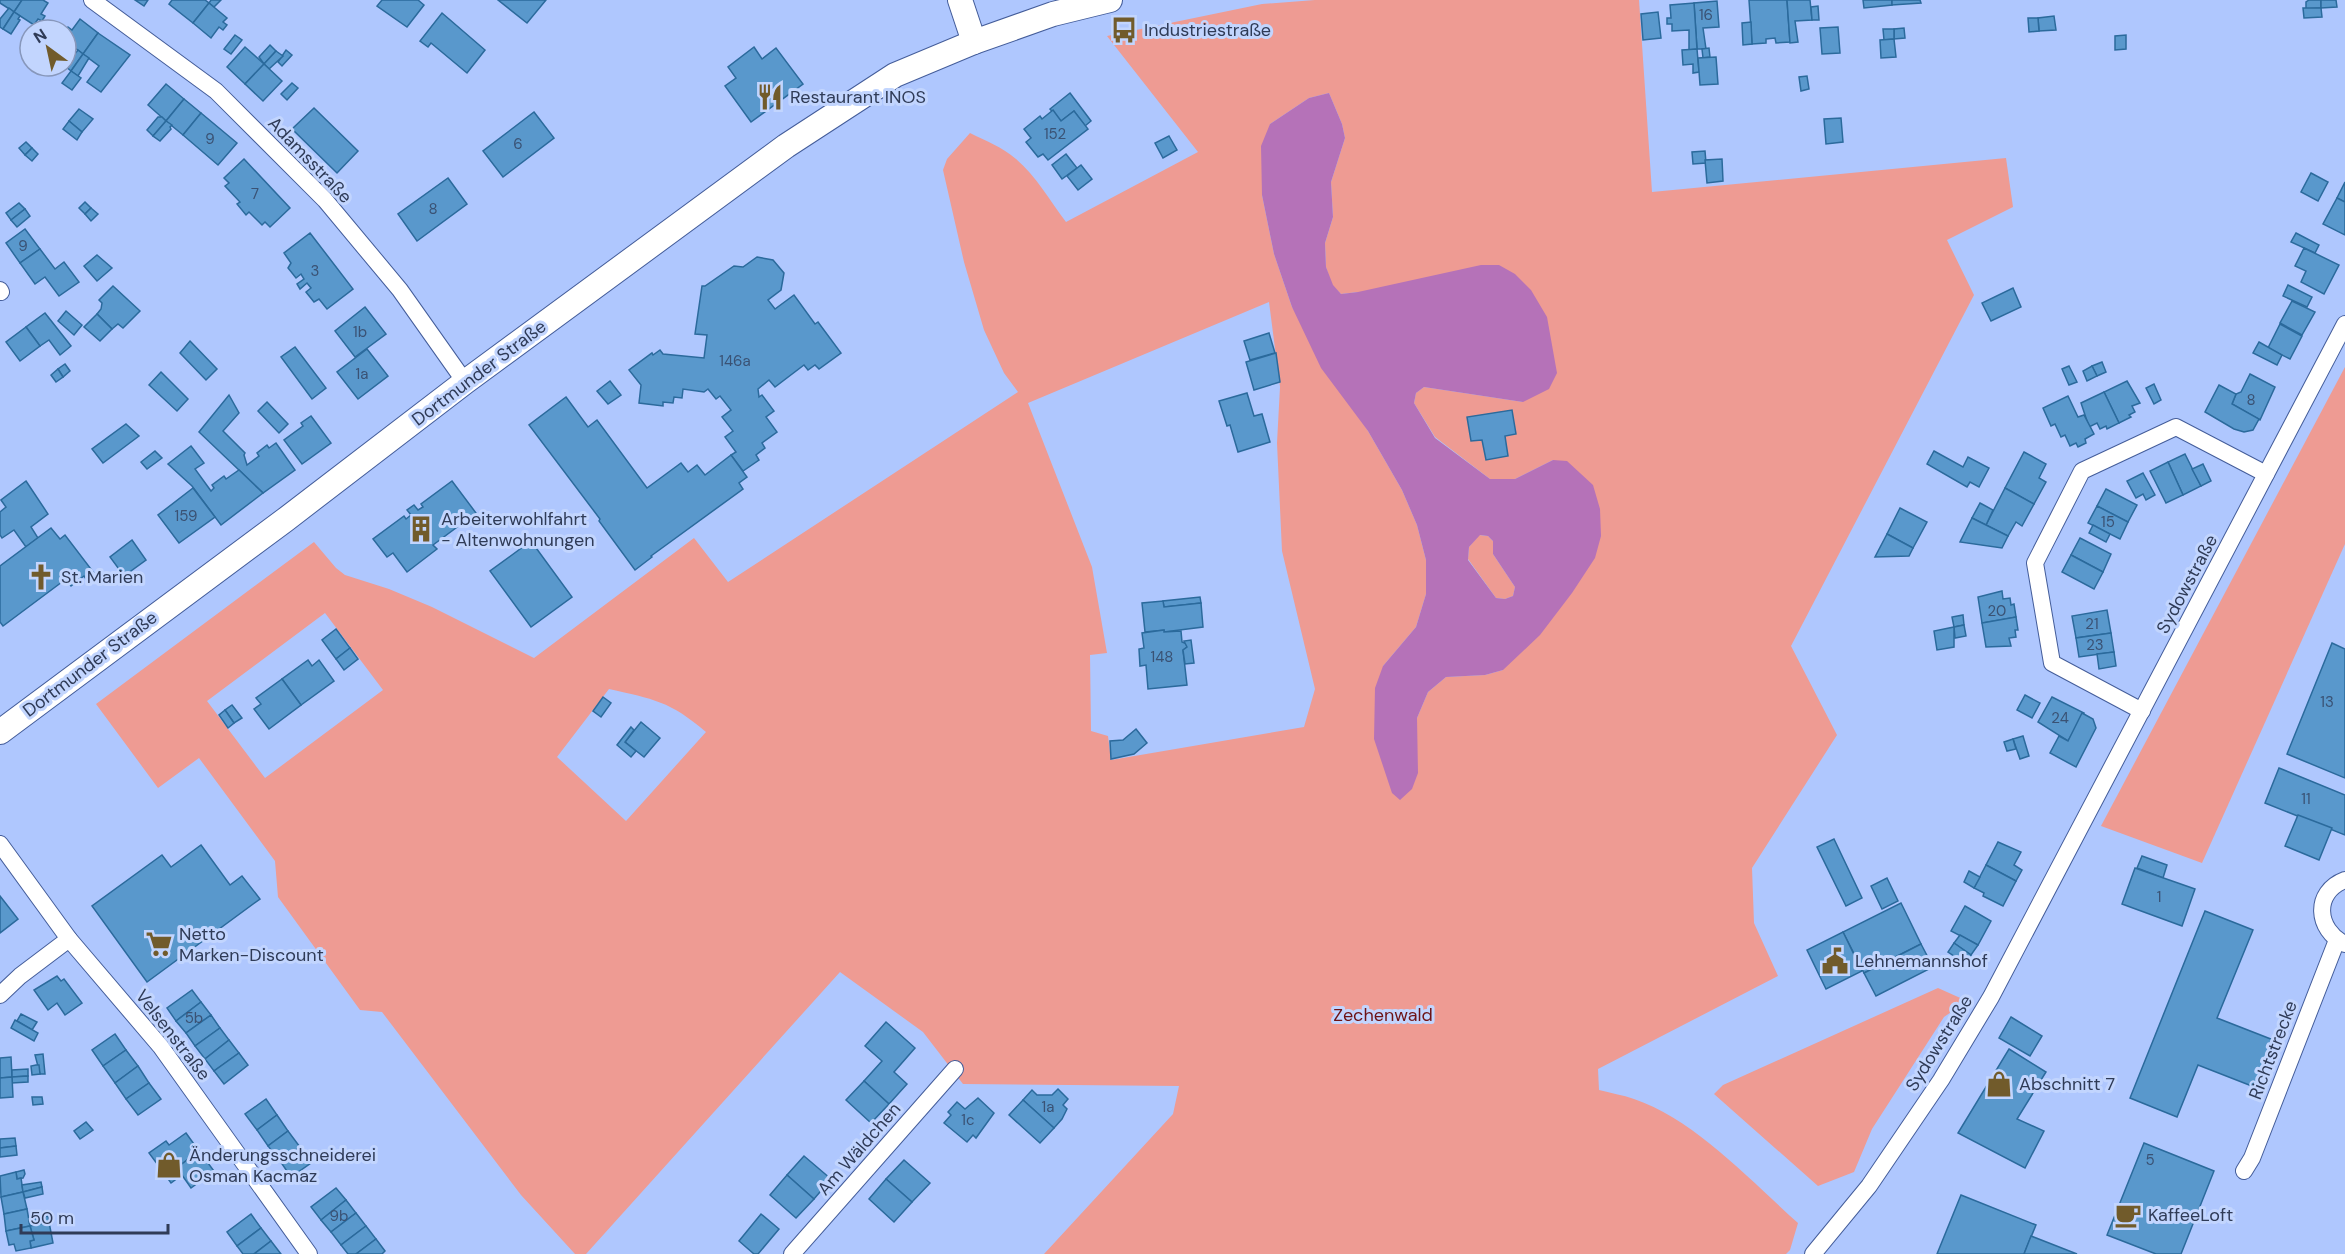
<svg xmlns="http://www.w3.org/2000/svg" width="2345" height="1254" font-family="'DM Sans',sans-serif">
  <style>
    .green { fill: #ee9b93; fill-rule: evenodd }
    .water { fill: #b572b8; fill-rule: evenodd }
    .building { fill: #5998cc; stroke: #2b6a9c; stroke-width: 1.5 }
    .lines { fill: none; stroke-linecap: round; stroke-linejoin: round }
    .street-casing { stroke: #445d9a; stroke-width: 18 }
    .secondary-casing { stroke: #445d9a; stroke-width: 26 }
    .street { stroke: #fff; stroke-width: 16 }
    .secondary { stroke: #fff; stroke-width: 24 }
    .labels { text-anchor: middle; stroke-width: 6; stroke-linejoin: round; paint-order: stroke }
    .number-label { font-size: 15px; fill: #3a5274 }
    .poi-label { font-size: 18px; fill: #2f3b57; stroke: #c2d5fe; text-anchor: start }
    .street-label { font-size: 18px; fill: #2f3b57; stroke: #c2d5fe }
    .park-label { font-size: 18px; fill: #6d1214; stroke: #c2d5fe }
  </style>
  <rect width="100%" height="100%" fill="#afc7fe"/>
  <g class="green">
    <path d="M1315 0H1639L1652 192 2006 158 2013 207 1947 240 1974 295 1791 646 1837 735 1752 868 1754 923 1778 976 1598 1069 1599 1090C1610 1093 1623 1095 1634 1099 1694 1119 1751 1181 1798 1223L1790 1250 1786 1254H1044L1173 1114 1179 1086 963 1084 923 1032 840 972 586 1254H575L521 1195 382 1012 360 1010 278 897 275 861 199 758 158 788 96 704 314 542 336 568 345 575 389 589 432 607 534 658 694 538 728 582 1018 392 1004 373 984 330 964 262 943 170 947 159 970 133C986 141 1002 147 1016 159 1036 176 1050 201 1066 222L1198 152 1107 36 1262 4ZM1329 93 1342 124 1345 138 1331 182 1333 217 1325 243 1326 267 1332 285 1341 294 1358 292 1523 402 1424 387 1416 393 1414 403 1435 437 1490 479H1515L1553 460 1503 670 1485 675 1446 677 1428 692 1417 718V773L1383 666 1416 627 1426 594V560L1417 525 1402 490 1368 431 1292 307 1274 254 1262 195 1270 124 1309 98ZM1269 302 1280 387 1277 443 1282 551 1315 689 1304 727 1111 760 1108 736 1091 731 1090 655 1107 653 1092 567 1028 403ZM325 613 383 690 265 778 207 701ZM609 689C653 699 670 701 706 732L626 821 557 757Z"/>
    <path d="M2345 367V544L2202 863 2101 826Z"/>
    <path d="M1479 535 1488 536 1493 541V554L1515 587 1513 596 1505 599 1496 598 1468 559 1469 547Z"/>
    <path d="M1938 988 1967 1001 1944 1017 1872 1129 1854 1172 1818 1186 1714 1094 1723 1085Z"/>
  </g>
  <path class="water" d="M1329 93 1342 124 1345 138 1331 182 1333 217 1325 243 1326 267 1333 285 1341 294 1358 292 1481 265H1499L1515 274 1531 290 1547 317 1557 373 1549 389 1523 402 1424 387 1416 393 1414 403 1435 438 1490 479H1515L1553 460 1567 461 1593 485 1600 509 1601 536 1595 558 1572 593 1540 635 1503 670 1485 675 1446 677 1428 692 1417 718 1418 773 1412 789 1400 800 1392 793 1374 739 1375 688 1383 666 1416 627 1426 594V560L1417 525 1402 490 1368 431 1321 368 1292 307 1274 254 1262 195 1261 146 1270 124 1309 98ZM1480 535 1488 536 1493 541V554L1515 587 1513 596 1505 599 1496 598 1468 560 1469 547Z"/>
  <g class="building">
    <path d="M0 0H22L14 12 0 3Z"/>
    <path d="M22 0H43L48 3 41 14 45 16 42 21 38 19 34 25 14 12Z"/>
    <path d="M135 0H148L144 6Z"/>
    <path d="M172 0H205L209 3 193 23 169 4Z"/>
    <path d="M211 0H221L214 7 209 3Z"/>
    <path d="M382 0H418L424 5 407 27 377 6Z"/>
    <path d="M498 0H546L527 23Z"/>
    <path d="M1749 0H1787L1790 42 1776 43 1775 38 1766 39V43L1752 44Z"/>
    <path d="M1787 0H1810L1812 20 1795 21 1798 42 1790 43Z"/>
    <path d="M1863 0H1892V5L1864 8Z"/>
    <path d="M1892 0H1920L1921 3 1892 5Z"/>
    <path d="M2309 0H2321V8L2306 9V2Z"/>
    <path d="M2321 0H2336L2337 7 2321 8Z"/>
    <path d="M1717 1 1719 27 1703 28 1706 49H1697L1694 3Z"/>
    <path d="M209 3 227 18 223 22 227 25 223 30 219 27 211 38 193 23Z"/>
    <path d="M1694 3 1697 49 1689 50V30L1672 31V24H1667V18H1671L1670 5Z"/>
    <path d="M1818 6 1819 20H1812L1811 7Z"/>
    <path d="M9 8 14 12 3 29 0 27V19Z"/>
    <path d="M2303 8H2321L2322 17 2304 18Z"/>
    <path d="M14 12 20 16 18 19 20 20 11 34 3 29Z"/>
    <path d="M1658 12 1661 38 1643 40 1641 14Z"/>
    <path d="M442 13 485 50 467 73 431 43 428 47 420 41Z"/>
    <path d="M2054 16 2056 30 2039 31 2038 18Z"/>
    <path d="M2028 18H2038L2039 31 2029 32Z"/>
    <path d="M80 19 98 33 83 54 66 41 68 35 66 30 68 27 72 30Z"/>
    <path d="M1751 22 1752 44 1743 45 1742 23Z"/>
    <path d="M1838 27 1840 53 1822 54 1820 28Z"/>
    <path d="M1904 28 1905 38 1894 39V29Z"/>
    <path d="M1883 29H1894V39L1884 40Z"/>
    <path d="M98 33 130 55 101 92 87 82 99 66 83 54Z"/>
    <path d="M235 35 242 40 231 54 224 49Z"/>
    <path d="M2126 35V49L2115 50V36Z"/>
    <path d="M1894 39 1896 57 1881 58 1880 40Z"/>
    <path d="M270 45 276 51 264 64 259 57Z"/>
    <path d="M245 47 264 64 245 84 227 67Z"/>
    <path d="M754 47 762 59 776 48 803 84 751 122 725 86 736 78 728 67Z"/>
    <path d="M1709 48 1710 57 1703 58 1702 49Z"/>
    <path d="M1697 49 1699 72 1693 73V64L1683 65 1682 50Z"/>
    <path d="M78 50 83 54 71 71 65 66Z"/>
    <path d="M286 50 292 55 282 66 278 62Z"/>
    <path d="M276 51 283 56 269 69 264 64Z"/>
    <path d="M83 54 89 58 78 76 71 71Z"/>
    <path d="M1716 57 1718 84 1700 85 1698 58Z"/>
    <path d="M264 64 282 81 263 101 245 84Z"/>
    <path d="M71 71 81 78 72 90 62 83Z"/>
    <path d="M1807 76 1809 89 1801 91 1799 77Z"/>
    <path d="M292 83 298 88 287 100 281 94Z"/>
    <path d="M166 84 184 99 166 121 148 105Z"/>
    <path d="M1070 93 1091 121 1085 126 1074 111 1061 121 1050 109Z"/>
    <path d="M184 99 201 113 183 135 166 121Z"/>
    <path d="M314 108 358 151 337 173 292 129Z"/>
    <path d="M79 109 93 119 82 132 69 121Z"/>
    <path d="M1053 110 1061 121 1074 111 1088 129 1048 160 1043 154 1038 157 1026 142 1031 138 1024 129 1040 116 1042 119Z"/>
    <path d="M534 112 554 138 503 177 483 151Z"/>
    <path d="M201 113 237 143 218 165 183 135Z"/>
    <path d="M158 117H162L166 121 153 136 147 130Z"/>
    <path d="M1841 118 1843 142 1826 144 1824 119Z"/>
    <path d="M69 121 82 132 77 140 63 129Z"/>
    <path d="M166 121 172 125 170 127 171 129 160 141 153 136Z"/>
    <path d="M1169 136 1177 150 1163 158 1155 143Z"/>
    <path d="M26 142 32 148 25 155 19 148Z"/>
    <path d="M32 148 38 154 32 161 25 155Z"/>
    <path d="M1705 151 1706 163 1693 164 1692 152Z"/>
    <path d="M1066 154 1077 168 1062 179 1052 165Z"/>
    <path d="M244 159 290 208 270 227 265 222 262 225 249 212 246 215 237 204 240 202 225 186 229 183 224 178Z"/>
    <path d="M1722 159 1723 181 1707 183 1705 160Z"/>
    <path d="M1081 165 1092 179 1078 190 1067 176Z"/>
    <path d="M2311 173 2328 182 2318 201 2301 192Z"/>
    <path d="M448 178 467 204 417 241 398 214Z"/>
    <path d="M2345 182V202L2337 198Z"/>
    <path d="M2337 198 2345 202V235L2323 224Z"/>
    <path d="M85 202 91 208 85 214 79 208Z"/>
    <path d="M19 203 25 209 11 220 6 213Z"/>
    <path d="M91 208 98 214 91 221 85 214Z"/>
    <path d="M25 209 30 216 17 227 11 220Z"/>
    <path d="M25 229 40 249 20 263 6 243Z"/>
    <path d="M310 233 353 289 327 309 319 299 314 302 306 292 311 288 307 283 300 289 297 284 304 279 301 274 296 278 288 268 291 263 284 253Z"/>
    <path d="M2296 233 2319 245 2315 253 2291 242Z"/>
    <path d="M2304 248 2339 265 2324 294 2301 282 2306 271 2295 266Z"/>
    <path d="M40 249 55 269 64 262 79 282 59 296 45 277 35 284 20 263Z"/>
    <path d="M97 255 112 268 97 281 84 266Z"/>
    <path d="M757 257 773 260 784 273 781 290 768 300 775 309 794 295 815 324 818 322 841 353 819 369 815 365 808 370 804 365 775 387 769 380 758 389 759 397 762 395 774 411 766 417 777 432 762 443 765 448 756 455 759 460 743 471 731 455 736 452 725 437 733 431 722 417 731 410 720 396 716 399 708 389 704 392 683 389 682 398 674 397 673 403 663 402V406L639 403 641 385 629 370 652 353 653 355 660 350 663 354 704 358 707 335 695 334 702 286H705L734 266 743 267Z"/>
    <path d="M2288 285 2312 297 2307 307 2283 296Z"/>
    <path d="M113 286 140 311 123 328 118 324 112 329 97 314 101 309 102 303 99 300Z"/>
    <path d="M2013 288 2021 307 1991 321 1982 303Z"/>
    <path d="M2292 301 2315 312 2302 335 2280 323Z"/>
    <path d="M365 307 386 334 355 357 335 331Z"/>
    <path d="M66 311 82 325 74 335 58 321Z"/>
    <path d="M45 313 71 346 60 355 49 340 40 346 26 327Z"/>
    <path d="M97 314 112 329 100 341 84 327Z"/>
    <path d="M2280 324 2302 336 2290 359 2268 348Z"/>
    <path d="M26 327 40 346 20 361 6 342Z"/>
    <path d="M1269 333 1275 353 1250 360 1244 341Z"/>
    <path d="M190 341 217 369 206 380 180 353Z"/>
    <path d="M2259 342 2282 355 2277 365 2253 353Z"/>
    <path d="M295 347 326 388 312 399 281 357Z"/>
    <path d="M367 349 388 376 358 399 337 372Z"/>
    <path d="M1276 353 1280 382 1254 390 1246 362Z"/>
    <path d="M2102 362 2106 372 2097 376 2092 366Z"/>
    <path d="M65 364 70 371 63 377 58 369Z"/>
    <path d="M2069 366 2077 382 2069 385 2062 369Z"/>
    <path d="M2092 366 2097 376 2087 381 2083 371Z"/>
    <path d="M58 369 63 377 56 382 51 375Z"/>
    <path d="M161 372 188 399 177 411 149 385Z"/>
    <path d="M2250 374 2275 387 2260 420 2232 404 2236 394 2241 392Z"/>
    <path d="M610 381 621 395 608 404 597 391Z"/>
    <path d="M2127 381 2140 403 2132 406 2135 412 2129 415 2131 417 2119 423 2104 392Z"/>
    <path d="M2154 384 2161 400 2154 404 2146 388Z"/>
    <path d="M2219 385 2236 394 2232 404 2259 419 2253 430 2244 432 2234 429 2205 412Z"/>
    <path d="M2104 392 2119 423 2107 429 2106 426 2100 429 2097 423 2089 427 2081 403Z"/>
    <path d="M1247 393 1254 416 1262 414 1270 442 1238 452 1230 425 1227 426 1219 401Z"/>
    <path d="M229 395 239 413 223 431 245 453 244 455 247 465 259 456 257 453 267 445 269 448 276 443 295 470 263 493 199 432Z"/>
    <path d="M2068 396 2078 417 2084 415 2094 434 2085 439 2086 443 2078 447 2076 443 2070 446 2065 435 2061 437 2055 424 2051 426 2043 408Z"/>
    <path d="M566 397 588 427 597 420 647 488 681 463 688 472 697 465 705 475 731 455 747 477 739 483 743 489 651 556 652 557 635 570 599 521 600 519 529 425Z"/>
    <path d="M267 402 288 424 279 433 258 411Z"/>
    <path d="M1512 410 1516 434 1505 436 1508 456 1486 460 1482 440 1471 441 1467 417Z"/>
    <path d="M311 416 331 443 302 464 284 440 303 426 301 423Z"/>
    <path d="M126 424 139 436 103 463 92 449Z"/>
    <path d="M191 446 204 463 195 469 211 491 214 488 212 485 224 476 226 479 239 470 263 493 221 525 192 486 168 464Z"/>
    <path d="M155 451 162 458 147 469 141 462Z"/>
    <path d="M1934 451 1963 467 1968 457 1989 468 1979 487 1970 482 1967 487 1927 464Z"/>
    <path d="M2024 452 2046 464 2039 478 2046 482 2034 504 2005 488Z"/>
    <path d="M2185 454 2201 486 2183 495 2168 462Z"/>
    <path d="M2168 462 2183 495 2166 503 2150 471Z"/>
    <path d="M2203 464 2211 481 2201 486 2192 469Z"/>
    <path d="M2143 473 2155 495 2146 500 2143 494 2136 498 2127 481Z"/>
    <path d="M26 481 48 514 31 527 38 538 26 547 14 530 2 538 0 535V512L6 507 1 500Z"/>
    <path d="M452 481 476 513 433 545 437 549 407 572 393 553 387 557 373 539 404 516 406 519 411 515 407 510 414 505 418 510 423 507 421 504Z"/>
    <path d="M193 488 215 517 179 543 158 515Z"/>
    <path d="M2005 488 2034 504 2022 526 2016 522 2008 536 1986 525Z"/>
    <path d="M2106 489 2137 505 2128 522 2097 506Z"/>
    <path d="M1980 503 1993 510 1986 525 1972 518Z"/>
    <path d="M2097 506 2128 522 2120 539 2088 523Z"/>
    <path d="M1900 508 1927 522 1913 548 1887 534Z"/>
    <path d="M1972 518 2008 536 2002 548 1960 542Z"/>
    <path d="M2093 525 2110 534 2106 542 2089 533Z"/>
    <path d="M51 528 60 539 65 535 94 573 86 579 84 576 71 586 66 579 3 626 0 622V566Z"/>
    <path d="M1887 534 1913 548 1909 556 1875 557Z"/>
    <path d="M2080 538 2111 554 2103 572 2071 555Z"/>
    <path d="M132 540 146 560 124 576 110 557Z"/>
    <path d="M531 541 572 597 531 627 490 571Z"/>
    <path d="M2071 555 2103 572 2094 589 2062 572Z"/>
    <path d="M2002 591 2003 599 2010 598 2011 605 2014 604 2016 617 1982 623 1978 597Z"/>
    <path d="M1200 597 1201 603 1164 607 1163 601Z"/>
    <path d="M1163 601 1164 607 1201 603 1203 627 1164 632V630L1145 632 1142 603Z"/>
    <path d="M2107 610 2111 633 2076 638 2072 616Z"/>
    <path d="M1963 615 1964 625 1954 627 1952 617Z"/>
    <path d="M2016 617 2018 630H2015L2016 637 2009 638 2011 646 1986 647 1982 623Z"/>
    <path d="M1964 625 1966 636 1955 638 1954 627Z"/>
    <path d="M1954 627V647L1937 650 1934 631Z"/>
    <path d="M336 629 350 648 336 659 322 640Z"/>
    <path d="M1164 630V632L1181 631 1182 642 1187 644V647L1183 650 1187 685 1148 689 1146 665 1140 666 1139 649 1144 648 1142 633Z"/>
    <path d="M2111 633 2114 652 2079 657 2076 638Z"/>
    <path d="M1191 640 1194 663 1185 664 1183 650 1187 647 1184 641Z"/>
    <path d="M2332 643 2345 649V778L2287 754Z"/>
    <path d="M350 648 358 659 344 670 336 659Z"/>
    <path d="M2114 652 2116 666 2099 669 2097 654Z"/>
    <path d="M308 660 312 666 319 660 334 681 301 705 282 679Z"/>
    <path d="M282 679 301 705 269 729 254 709 261 704 256 698Z"/>
    <path d="M2025 695 2040 703 2032 718 2017 710Z"/>
    <path d="M603 697 611 703 601 717 593 711Z"/>
    <path d="M2052 697 2084 713 2068 741 2038 722Z"/>
    <path d="M232 705 242 718 234 723 225 710Z"/>
    <path d="M225 710 234 723 228 728 219 715Z"/>
    <path d="M2082 713 2093 719 2096 728 2076 767 2050 753 2059 736 2068 741Z"/>
    <path d="M641 722 660 738 644 757 625 742Z"/>
    <path d="M631 727 634 730 625 742 636 751 631 757 617 745Z"/>
    <path d="M1136 729 1147 743 1134 754 1111 759 1110 741 1123 740Z"/>
    <path d="M2023 736 2029 756 2020 759 2013 739Z"/>
    <path d="M2013 739 2016 749 2007 751 2004 742Z"/>
    <path d="M2279 768 2345 795V835L2265 803Z"/>
    <path d="M2298 815 2332 828 2319 860 2285 846Z"/>
    <path d="M1834 839 1862 898 1846 906 1817 847Z"/>
    <path d="M1998 842 2021 852 2014 865 2022 870 2016 881 1986 865Z"/>
    <path d="M201 845 230 885 242 876 260 899 147 982 92 906 162 855 171 867Z"/>
    <path d="M2142 856 2167 865 2163 878 2137 868Z"/>
    <path d="M1986 865 2016 881 2003 906 1983 896 1984 893 1974 888Z"/>
    <path d="M2135 868 2195 889 2182 926 2122 904Z"/>
    <path d="M1969 871 1980 877 1974 888 1964 882Z"/>
    <path d="M1887 878 1898 901 1882 909 1871 886Z"/>
    <path d="M0 896 18 919 0 933Z"/>
    <path d="M1901 903 1921 944 1864 973 1843 932Z"/>
    <path d="M1965 906 1991 921 1978 945 1951 931Z"/>
    <path d="M2205 911 2253 930 2217 1018 2281 1043 2262 1090 2198 1065 2177 1117 2130 1098Z"/>
    <path d="M1843 932 1862 971 1826 989 1807 950Z"/>
    <path d="M1960 935 1978 945 1971 955 1954 943Z"/>
    <path d="M1954 943 1971 955 1966 964 1948 952Z"/>
    <path d="M1921 944 1933 967 1876 996 1864 973Z"/>
    <path d="M57 976 61 981 64 979 82 1003 65 1015 57 1003 48 1010 34 990Z"/>
    <path d="M192 990 201 1002 176 1021 167 1008Z"/>
    <path d="M201 1002 211 1015 186 1033 176 1021Z"/>
    <path d="M21 1014 37 1022 32 1030 17 1021Z"/>
    <path d="M211 1015 220 1028 195 1046 186 1033Z"/>
    <path d="M2011 1017 2042 1036 2030 1056 1999 1038Z"/>
    <path d="M15 1020 38 1033 34 1041 11 1028Z"/>
    <path d="M886 1022 915 1048 894 1072 907 1084 889 1104 864 1081 882 1061 865 1046Z"/>
    <path d="M220 1028 229 1040 205 1059 195 1046Z"/>
    <path d="M115 1034 126 1050 103 1066 92 1050Z"/>
    <path d="M229 1040 239 1053 214 1071 205 1059Z"/>
    <path d="M2009 1049 2046 1072 2017 1119 2044 1131 2025 1168 1958 1133Z"/>
    <path d="M126 1050 138 1066 115 1083 103 1066Z"/>
    <path d="M239 1053 248 1065 224 1084 214 1071Z"/>
    <path d="M43 1054 45 1074H40L35 1055Z"/>
    <path d="M11 1057 12 1077 0 1078V1058Z"/>
    <path d="M36 1065H39L40 1074 32 1075 31 1066Z"/>
    <path d="M138 1066 149 1083 126 1099 115 1083Z"/>
    <path d="M28 1069V1076L12 1077V1070Z"/>
    <path d="M28 1076V1082L12 1083V1077Z"/>
    <path d="M12 1077 13 1097 0 1098V1078Z"/>
    <path d="M864 1081 889 1104 871 1123 846 1100Z"/>
    <path d="M149 1083 161 1099 138 1115 126 1099Z"/>
    <path d="M1058 1089 1068 1099 1063 1105 1067 1109 1062 1119 1054 1128 1023 1100 1032 1090 1037 1095H1052Z"/>
    <path d="M32 1097H42L43 1104 33 1105Z"/>
    <path d="M978 1098 994 1113 976 1138 973 1135 967 1142 944 1123 951 1115 948 1112 957 1102 965 1109Z"/>
    <path d="M266 1099 277 1115 257 1130 245 1114Z"/>
    <path d="M1023 1100 1054 1128 1040 1143 1009 1115Z"/>
    <path d="M277 1115 288 1131 268 1146 257 1130Z"/>
    <path d="M86 1122 93 1130 80 1139 74 1131Z"/>
    <path d="M288 1131 300 1147 280 1161 268 1146Z"/>
    <path d="M186 1133 199 1151 166 1176 149 1153 166 1141 169 1145Z"/>
    <path d="M15 1138 16 1146 0 1148V1139Z"/>
    <path d="M2144 1143 2214 1171 2181 1254H2156L2107 1235Z"/>
    <path d="M16 1146 17 1155 0 1157V1148Z"/>
    <path d="M300 1147 311 1163 291 1177 280 1161Z"/>
    <path d="M199 1151 214 1171 191 1188 182 1175 171 1183 166 1176Z"/>
    <path d="M804 1156 831 1179 814 1199 787 1175Z"/>
    <path d="M904 1160 930 1183 912 1202 886 1179Z"/>
    <path d="M24 1170 25 1174 23 1178 17 1179 16 1172Z"/>
    <path d="M16 1172 17 1179 21 1178 23 1192 1 1197 0 1176Z"/>
    <path d="M787 1175 814 1199 796 1218 770 1195Z"/>
    <path d="M886 1179 912 1202 894 1222 869 1199Z"/>
    <path d="M41 1182 42 1187 23 1192 22 1185Z"/>
    <path d="M42 1187 43 1194 25 1198 23 1192Z"/>
    <path d="M336 1188 346 1200 321 1220 311 1207Z"/>
    <path d="M23 1192 27 1209 4 1214 1 1197Z"/>
    <path d="M1961 1195 2036 1225 2024 1254H1937Z"/>
    <path d="M346 1200 356 1213 331 1232 321 1220Z"/>
    <path d="M27 1209 30 1226 6 1231 4 1214Z"/>
    <path d="M356 1213 366 1226 341 1245 331 1232Z"/>
    <path d="M251 1214 261 1228 237 1246 227 1232Z"/>
    <path d="M761 1214 779 1229 758 1254H754L739 1241Z"/>
    <path d="M48 1216 49 1222 30 1226 29 1220Z"/>
    <path d="M49 1222 53 1243 31 1248 30 1241 34 1240 30 1226Z"/>
    <path d="M30 1226 34 1240 30 1241 31 1248 16 1251 14 1244 9 1245 6 1231Z"/>
    <path d="M366 1226 376 1239 356 1254H348L341 1245Z"/>
    <path d="M261 1228 271 1241 254 1254H243L237 1246Z"/>
    <path d="M2031 1236 2077 1254H2024Z"/>
    <path d="M376 1239 385 1251 382 1254H356Z"/>
    <path d="M271 1241 281 1254H254Z"/>
  </g>
  <g class="lines">
    <g class="street-casing">
      <g id="street">
        <path d="M92 0 216 91 325 200 400 290 465 382"/>
        <path d="M0 290 1 292"/>
        <path d="M2142 711 2052 663 2035 563 2082 471 2176 427 2266 474"/>
        <path d="M0 844 69 939 161 1047 309 1254"/>
        <path d="M2345 880C2313 892 2316 930 2345 944"/>
        <path d="M0 995 20 976 69 939"/>
        <path d="M2244 1171 2252 1158 2337 940"/>
        <path d="M792 1254 955 1069"/>
        <path d="M1813 1254 1869 1186 1941 1080 1991 997 2345 324"/>
      </g>
    </g>
    <g class="secondary-casing">
      <g id="secondary">
        <path d="M960 0 974 42"/>
        <path d="M0 732 285 520 465 382 786 146 895 75 974 42 1053 14 1110 0"/>
      </g>
    </g>
    <use href="#street" class="street"/>
    <use href="#secondary" class="secondary"/>
  </g>
  <defs>
    <g id="bus-bare" transform="scale(2.07)"><path d="M-5-6H5V4H4V6H2V4H-2V6H-4V4H-5ZM-3.5-4V0h7V-4ZM-3.5 1.2v1.5H-2V1.2ZM2 1.2v1.5H3.5V1.2Z" fill="#715b2b" stroke="#c2d5fe" stroke-width="2.5" paint-order="stroke"/></g>
    <g id="restaurant-bare" transform="scale(2.07)"><path d="M-5-6h1v4h1v-4h1v4h1v-4h1v5L-1.5 .5V6h-2V.5L-5-1ZM5-6V6H3V1.5H1.5Q1.5-4 5-6Z" fill="#715b2b" stroke="#c2d5fe" stroke-width="2.5" paint-order="stroke"/></g>
    <g id="building-bare" transform="scale(2.07)"><path d="M-4-6H4V6H1V3H-1V6H-4ZM-2.5-4.3h1.7v1.8h-1.7ZM.8-4.3h1.7v1.8H.8ZM-2.5-1h1.7V.8h-1.7ZM.8-1h1.7V.8H.8Z" fill="#715b2b" stroke="#c2d5fe" stroke-width="2.5" paint-order="stroke"/></g>
    <g id="church-bare" transform="scale(2.07)"><path d="M-1.2-6h2.4v3.5h3.3v2.4h-3.3V6h-2.4V-.1h-3.3v-2.4h3.3Z" fill="#715b2b" stroke="#c2d5fe" stroke-width="2.5" paint-order="stroke"/></g>
    <g id="supermarket-bare" transform="scale(2.07)"><path d="M-6-5.5h2.5l.6 2H6L4.5 2H-2.5L-4.4-4H-6ZM-1.5 3.2a1.3 1.3 0 1 0 .1 0ZM3 3.2a1.3 1.3 0 1 0 .1 0Z" fill="#715b2b" stroke="#c2d5fe" stroke-width="2.5" paint-order="stroke"/></g>
    <g id="civic-bare" transform="scale(2.07)"><path d="M-.6-6.5H3V-4.5H.6V-3L4-1V1h2V6H-6V1h2V-1L-.6-3ZM-1.2 2.5V6h2.4V2.5Z" fill="#715b2b" stroke="#c2d5fe" stroke-width="2.5" paint-order="stroke"/></g>
    <g id="shop-bare" transform="scale(2.07)"><path d="M-5-2.5h2.3a2.7 3.5 0 0 1 5.4 0H5L5.5 6h-11ZM-1.5-2.5h3a1.5 2.3 0 0 0-3 0Z" fill="#715b2b" stroke="#c2d5fe" stroke-width="2.5" paint-order="stroke"/></g>
    <g id="cafe-bare" transform="scale(2.07)"><path d="M-5.5-4.5H6V0H3Q3 3.5 0 3.5H-2.5Q-5.5 3.5-5.5 0ZM3-3.2v2h1.7v-2ZM-6 4.5H4V6H-6Z" fill="#715b2b" stroke="#c2d5fe" stroke-width="2.5" paint-order="stroke"/></g>
  </defs>
  <g fill-rule="evenodd">
    <use href="#bus-bare" x="1124" y="30"/>
    <use href="#restaurant-bare" x="770" y="97"/>
    <use href="#building-bare" x="421" y="529"/>
    <use href="#church-bare" x="41" y="577"/>
    <use href="#supermarket-bare" x="159" y="944"/>
    <use href="#civic-bare" x="1835" y="961"/>
    <use href="#shop-bare" x="1999" y="1084"/>
    <use href="#shop-bare" x="169" y="1165"/>
    <use href="#cafe-bare" x="2128" y="1215"/>
  </g>
  <g class="labels">
    <g class="number-label">
      <text x="1706" y="20">16</text>
      <text x="1055" y="139">152</text>
      <text x="210" y="144">9</text>
      <text x="518" y="149">6</text>
      <text x="255" y="199">7</text>
      <text x="433" y="214">8</text>
      <text x="23" y="251">9</text>
      <text x="315" y="276">3</text>
      <text x="360" y="337">1b</text>
      <text x="735" y="366">146a</text>
      <text x="362" y="379">1a</text>
      <text x="2251" y="405">8</text>
      <text x="186" y="521">159</text>
      <text x="2108" y="527">15</text>
      <text x="1997" y="616">20</text>
      <text x="2092" y="629">21</text>
      <text x="2095" y="650">23</text>
      <text x="1162" y="662">148</text>
      <text x="2327" y="707">13</text>
      <text x="2060" y="723">24</text>
      <text x="2306" y="804">11</text>
      <text x="2159" y="902">1</text>
      <text x="194" y="1023">5b</text>
      <text x="1048" y="1112">1a</text>
      <text x="968" y="1125">1c</text>
      <text x="2150" y="1165">5</text>
      <text x="339" y="1221">9b</text>
    </g>
    <g class="poi-label">
      <text x="1144" y="36">Industriestraße</text>
      <text x="790" y="103">Restaurant INOS</text>
      <text x="441" y="525">Arbeiterwohlfahrt<tspan x="441" dy="21">- Altenwohnungen</tspan></text>
      <text x="61" y="583">St. Marien</text>
      <text x="179" y="940">Netto<tspan x="179" dy="21">Marken-Discount</tspan></text>
      <text x="1855" y="967">Lehnemannshof</text>
      <text x="2019" y="1090">Abschnitt 7</text>
      <text x="189" y="1161">Änderungsschneiderei<tspan x="189" dy="21">Osman Kacmaz</tspan></text>
      <text x="2148" y="1221">KaffeeLoft</text>
    </g>
    <g class="street-label">
      <text transform="translate(310 160) rotate(46)" y="6">Adamsstraße</text>
      <text transform="translate(479 373) rotate(-37)" y="6">Dortmunder Straße</text>
      <text transform="translate(2187 584) rotate(-62)" y="6">Sydowstraße</text>
      <text transform="translate(90 664) rotate(-37)" y="6">Dortmunder Straße</text>
      <text transform="translate(173 1035) rotate(52)" y="6">Velsenstraße</text>
      <text transform="translate(1939 1043) rotate(-58)" y="6">Sydowstraße</text>
      <text transform="translate(2273 1050) rotate(-69)" y="6">Richtstrecke</text>
      <text transform="translate(859 1149) rotate(-49)" y="6">Am Wäldchen</text>
    </g>
    <g class="park-label">
      <text x="1383" y="1021">Zechenwald</text>
    </g>
  </g>
  <g transform="translate(48 48) rotate(327)"><circle r="28" fill="#c2d5fe" stroke="#8797bb" stroke-width="1.5"/>
  <path d="M0-4.5L10 22L0 15L-10 22Z" fill="#715b2b"/>
  <text y="-9" font-size="16" font-weight="bold" text-anchor="middle" fill="#2f3b57">N</text>
  </g>
  <path d="M21 1224v9h147v-9" fill="none" stroke="#2f3b57" stroke-width="3"/>
  <text x="30" y="1224" font-size="18" fill="#2f3b57" stroke="#c2d5fe" stroke-width="4.5" paint-order="stroke">50 m</text>
</svg>
